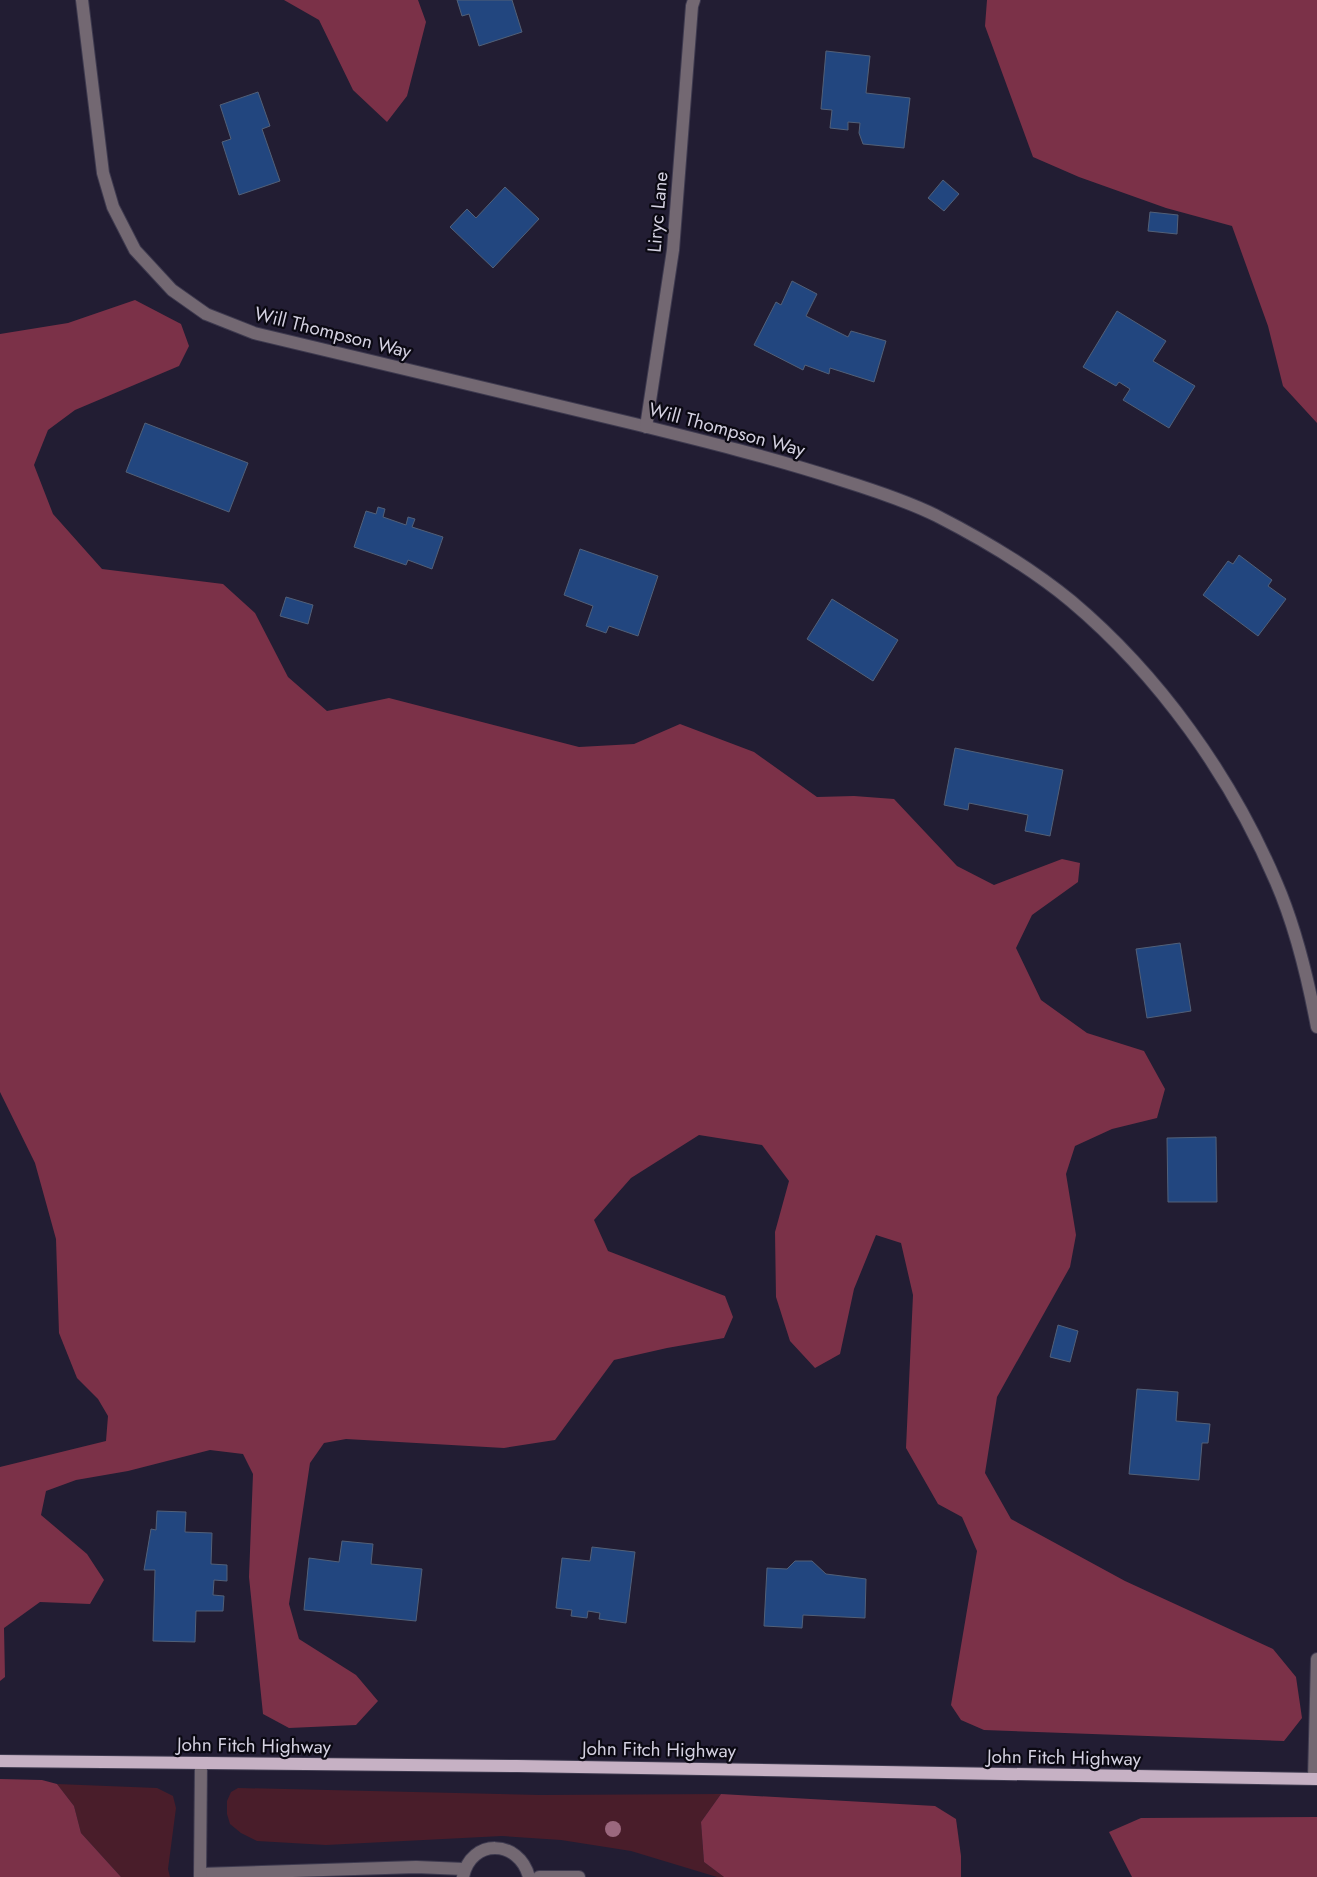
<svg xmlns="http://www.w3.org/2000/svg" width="1317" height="1877" font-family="Jost,sans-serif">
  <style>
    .green { fill: #491d2a }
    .forest { fill: #7b3148 }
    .building { fill: #22467f; stroke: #526078 }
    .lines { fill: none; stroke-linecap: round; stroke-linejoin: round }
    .minor-casing { stroke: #3e3a4f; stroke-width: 14 }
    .major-casing { stroke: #3e3a4f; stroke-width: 14 }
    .minor { stroke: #736872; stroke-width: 12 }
    .major { stroke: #c6b1c4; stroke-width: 12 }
    .tree { fill: #9b687e }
    .labels { text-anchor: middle; stroke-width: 4.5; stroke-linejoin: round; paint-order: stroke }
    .street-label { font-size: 19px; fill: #d4d1e1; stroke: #0b0913 }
  </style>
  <rect width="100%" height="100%" fill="#221d33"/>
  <g class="green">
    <path d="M57 1784 157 1788 173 1796 176 1808 168 1869 170 1877H121L81 1833 74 1806Z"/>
    <path d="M238 1788 540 1795 721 1794 701 1822 704 1862 724 1877H717L631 1851 561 1840 502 1836 326 1845 257 1841 241 1833 230 1824 227 1814V1801L231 1792Z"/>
  </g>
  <g class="forest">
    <path d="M284 0H418L426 22 407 96 387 122 353 90 319 20Z"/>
    <path d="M987 0H1317V423L1283 386 1268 326 1232 226 1166 208 1079 177 1033 157 985 26Z"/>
    <path d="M135 300 181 324 189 346 179 366 75 410 48 430 34 465 53 514 102 569 223 584 255 613 288 677 327 711 389 698 579 747 634 744 680 724 754 752 817 797 854 796 894 799 957 866 994 885 1062 859 1080 863 1078 882 1032 915 1016 948 1041 1000 1087 1033 1144 1051 1165 1089 1157 1118 1112 1129 1075 1146 1066 1174 1076 1235 1070 1267 997 1397 985 1473 1011 1519 1125 1581 1273 1649 1296 1677 1302 1718 1284 1741 984 1730 961 1720 951 1705 977 1551 962 1517 938 1504 906 1448 913 1295 901 1243 876 1235 854 1289 840 1354 815 1368 790 1341 776 1297 775 1232 789 1181 762 1145 699 1135 631 1178 594 1220 608 1251 725 1296 733 1317 724 1338 667 1348 614 1360 555 1440 504 1448 346 1439 324 1443 310 1463 289 1604 299 1639 356 1675 378 1701 356 1725 289 1728 263 1714 249 1577 253 1474 243 1454 210 1450 128 1471 76 1480 46 1491 41 1515 87 1554 104 1580 90 1604 40 1602 4 1628 5 1677 0 1681V1467L106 1441 108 1416 98 1399 77 1378 59 1333 56 1239 35 1163 0 1092V334L68 323Z"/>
    <path d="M0 1779 42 1780 57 1784 74 1806 81 1833 121 1877H0Z"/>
    <path d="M721 1794 935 1806 956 1819 961 1856V1877H724L704 1862 701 1822Z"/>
    <path d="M1317 1817V1877H1132L1109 1832 1141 1818Z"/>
  </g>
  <g class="building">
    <path d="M457 0H512L522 32 479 46 469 14 462 16Z"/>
    <path d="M826 51 870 56 866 93 910 98 904 148 863 144 859 133 860 123 848 122V130L830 128 832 110 821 109Z"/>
    <path d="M258 92 270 126 262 129 280 181 239 195 222 142 231 139 220 105Z"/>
    <path d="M943 180 959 194 944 211 928 198Z"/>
    <path d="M505 187 539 219 493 268 450 227 467 209 476 218Z"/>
    <path d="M1150 212 1178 215 1177 234 1148 231Z"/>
    <path d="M792 281 817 294 806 316 848 337 851 331 886 341 874 382 830 368 829 374 805 365 803 370 754 345 776 302 781 305Z"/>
    <path d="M1117 311 1166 341 1153 361 1195 386 1169 428 1123 400 1130 389 1119 382 1116 386 1083 367Z"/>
    <path d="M145 423 248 463 229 512 126 472Z"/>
    <path d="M378 507 385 509 383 517 406 525 408 517 415 519 412 527 443 537 432 569 408 560 406 565 354 547 366 511 376 514Z"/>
    <path d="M580 549 658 576 638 636 609 626 606 633 586 626 593 606 564 595Z"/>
    <path d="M1239 555 1272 580 1268 586 1286 599 1258 636 1203 595 1228 561 1233 564Z"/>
    <path d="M286 597 313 605 308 624 280 616Z"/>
    <path d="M832 599 898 640 873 681 807 639Z"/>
    <path d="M955 748 1063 770 1050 836 1025 831 1028 815 969 803 968 810 944 805Z"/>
    <path d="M1180 943 1191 1011 1147 1018 1136 949Z"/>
    <path d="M1216 1137 1217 1202H1168L1167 1138Z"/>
    <path d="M1058 1325 1078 1331 1070 1362 1050 1357Z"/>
    <path d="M1137 1389 1178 1392 1176 1421 1210 1424 1208 1443H1202L1199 1480 1129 1474Z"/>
    <path d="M157 1511 186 1512 185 1532 212 1533 211 1564 227 1565V1581L214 1580 213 1595 224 1596 223 1611H196L195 1642 153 1641 155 1570H144L151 1529 156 1530Z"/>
    <path d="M342 1541 373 1544 371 1564 422 1569 416 1621 304 1610 309 1558 339 1562Z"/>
    <path d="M592 1547 635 1552 626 1623 599 1619 600 1613 588 1611 587 1618 571 1616 572 1610 556 1608 562 1558 590 1561Z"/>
    <path d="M795 1561H812L826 1574 866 1579 865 1618 803 1615 802 1628 764 1626 767 1568 787 1569Z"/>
  </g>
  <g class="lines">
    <g class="minor-casing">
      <g id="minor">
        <path d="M82 0 103 173 113 207 135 250 172 290 206 314 254 333C381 363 508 394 635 424 704 441 773 458 841 480 873 490 907 501 937 516 982 539 1032 569 1071 601 1159 675 1231 776 1276 882 1296 928 1308 979 1317 1027"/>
        <path d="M646 427 673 250 692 6 694 0"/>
        <path d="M1314 1779 1317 1659"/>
        <path d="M200 1874 416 1867 464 1869"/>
        <path d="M200 1877 201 1763"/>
        <path d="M463 1877C471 1838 519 1839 529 1877"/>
        <path d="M539 1877H579"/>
      </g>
    </g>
    <g class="major-casing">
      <path id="major" d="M0 1761 517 1766 1317 1779"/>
    </g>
    <use href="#minor" class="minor"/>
    <use href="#major" class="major"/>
  </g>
  <circle class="tree" cx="613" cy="1829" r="8"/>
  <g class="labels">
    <g class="street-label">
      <text transform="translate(657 212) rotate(-85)" y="7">Liryc Lane</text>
      <text transform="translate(333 332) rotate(14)" y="7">Will Thompson Way</text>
      <text transform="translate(727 429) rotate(15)" y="7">Will Thompson Way</text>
      <text transform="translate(254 1745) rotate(1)" y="7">John Fitch Highway</text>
      <text transform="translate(659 1749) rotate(1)" y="7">John Fitch Highway</text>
      <text transform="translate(1064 1757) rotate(1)" y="7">John Fitch Highway</text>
    </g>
  </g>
</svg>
